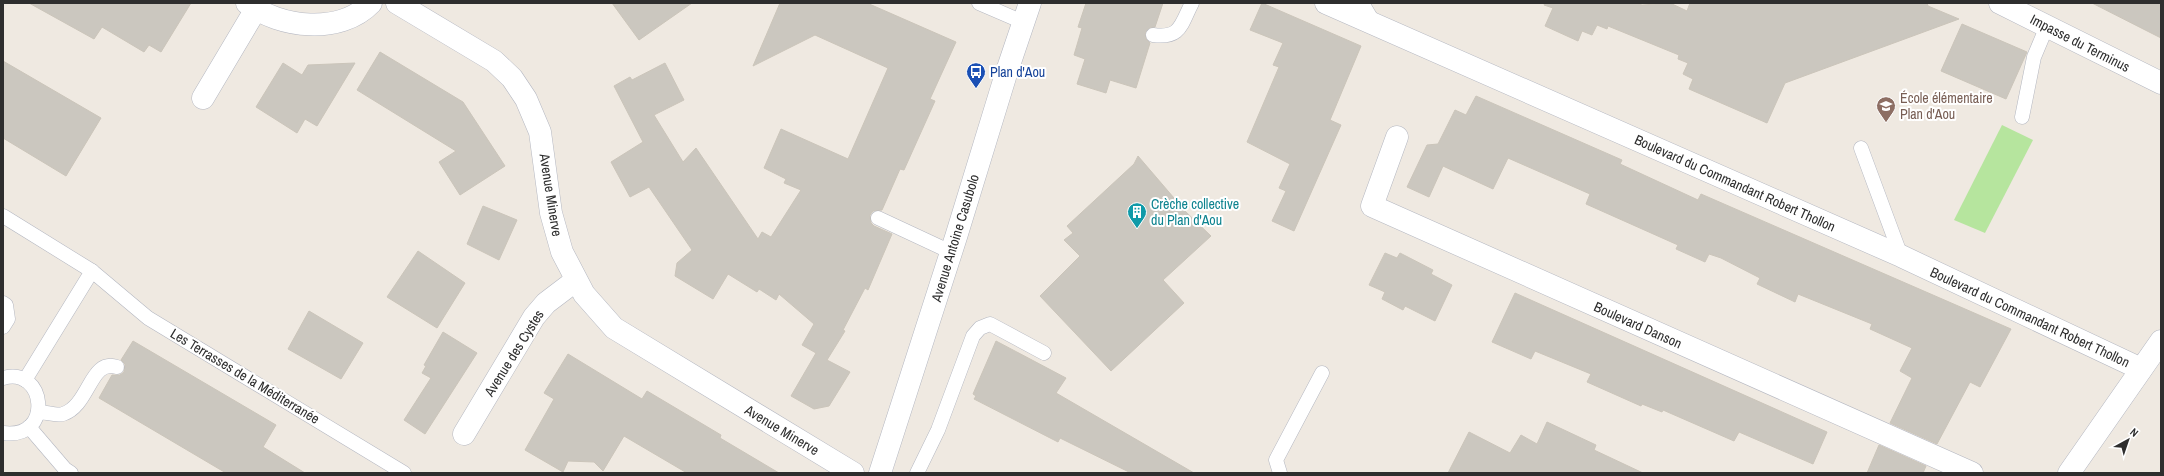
<svg xmlns="http://www.w3.org/2000/svg" width="2164" height="476" font-family="'Archivo Narrow',sans-serif">
  <style>
    .green { fill: #b6e59e }
    .building { fill: #cbc7bf; stroke: #cbc5ba }
    .lines { fill: none; stroke-linecap: round; stroke-linejoin: round }
    .service-casing { stroke: #b4b7c1; stroke-width: 15 }
    .minor-casing { stroke: #b4b7c1; stroke-width: 23 }
    .tertiary-casing { stroke: #b4b7c1; stroke-width: 23 }
    .service { stroke: #fff; stroke-width: 14 }
    .minor { stroke: #fff; stroke-width: 22 }
    .tertiary { stroke: #fff; stroke-width: 22 }
    .labels { text-anchor: middle; stroke-width: 4; stroke-linejoin: round; paint-order: stroke }
    .street-label { font-size: 14px; fill: #2e2e2e; stroke: #fff }
    .transit-label { font-size: 14px; fill: #164399; stroke: #fff; text-anchor: start }
    .education-label { font-size: 14px; fill: #785e54; stroke: #fff; text-anchor: start }
    .culture-label { font-size: 14px; fill: #0d838f; stroke: #fff; text-anchor: start }
  </style>
  <rect width="100%" height="100%" fill="#efe9e1"/>
  <path class="green" d="M2002 125 2033 140 1985 233 1954 220Z"/>
  <g class="building">
    <path d="M29 3H191L161 52 149 45 144 52 102 27 94 39Z"/>
    <path d="M612 3H692L639 40Z"/>
    <path d="M780 3H867L956 42 930 99 935 101 904 170 900 169 882 210 873 211 870 215 871 223 874 226 892 234 868 290 865 288 843 330 845 331 827 360 850 372 829 406 814 409 791 396 816 353 802 345 814 324 779 294 776 300 759 289 757 292 728 274 713 299 675 276 677 263 692 250 649 187 630 197 611 162 643 142 614 86 630 77 632 80 665 63 684 100 654 115 683 162 696 148 758 239 762 232 771 237 801 190 784 183 786 179 764 168 781 129 848 159 888 68 815 35 753 66Z"/>
    <path d="M1086 3H1163L1155 27 1149 28 1145 34 1146 39 1150 43 1136 88 1110 80 1106 93 1077 84 1085 59 1074 55 1082 28 1078 27Z"/>
    <path d="M1262 3 1361 46 1330 120 1341 125 1294 231 1272 221 1286 191 1279 188 1290 164 1247 142 1279 67 1273 65 1283 43 1250 30Z"/>
    <path d="M1545 3H1637L1642 5 1670 3 1687 11 1690 3H1927L1928 6 1959 19 1785 83 1767 123 1689 89 1693 79 1683 74 1688 63 1678 59 1679 55 1608 26 1607 29 1597 25 1592 35 1582 31 1578 41 1545 26 1553 8 1544 5Z"/>
    <path d="M2092 3H2161V38Z"/>
    <path d="M1962 24 2027 52 2006 99 1941 71Z"/>
    <path d="M380 52 463 102 505 166 460 195 439 162 456 151 357 90Z"/>
    <path d="M3 61 101 118 66 176 3 138Z"/>
    <path d="M283 63 302 75 308 65 355 63 317 126 305 119 297 133 256 107Z"/>
    <path d="M1476 96 1622 160 1620 164 1698 200 1701 194 2011 329 1980 387 1970 382 1937 444 1890 423 1912 378 1900 371 1912 348 1870 329 1872 324 1798 294 1795 302 1757 284 1760 278 1721 258 1709 254 1705 262 1676 249 1678 245 1586 204 1590 194 1508 158 1493 189 1443 166 1429 197 1407 187 1427 145 1438 144 1455 110 1466 115Z"/>
    <path d="M1138 156 1186 212 1211 236 1163 280 1184 303 1111 371 1040 296 1080 256 1064 240 1073 233 1067 226 1134 164Z"/>
    <path d="M483 206 517 220 499 260 467 244Z"/>
    <path d="M418 251 465 283 437 328 387 297Z"/>
    <path d="M1385 253 1397 258 1400 253 1433 270 1431 274 1452 285 1435 321 1405 306 1403 310 1382 299 1385 292 1369 285Z"/>
    <path d="M1515 293 1827 432 1813 464 1739 432 1734 441 1663 410 1662 412 1642 404 1641 406 1587 382 1591 374 1535 351 1531 359 1492 342Z"/>
    <path d="M309 311 363 343 341 379 288 349Z"/>
    <path d="M443 332 477 353 425 434 404 420 431 378 422 373 426 366 424 365Z"/>
    <path d="M133 341 276 425 263 447 305 473H226L99 398 112 375H120L124 372 125 364 121 360Z"/>
    <path d="M996 341 1066 378 1056 393 1194 473H1131L1060 438 1058 442 974 399 976 396 973 394Z"/>
    <path d="M568 354 642 399 647 391 721 435 720 438 779 473H687L624 436 603 471 594 462 568 461 563 472 525 450 554 399 544 393Z"/>
    <path d="M1547 422 1596 445 1594 450 1643 473H1448L1469 432 1510 453 1521 435 1537 444Z"/>
    <path d="M1879 445 1926 466 1923 473H1867Z"/>
  </g>
  <g class="lines">
    <g class="service-casing">
      <g id="service">
        <path d="M979 3 1023 22"/>
        <path d="M1362 3 1374 23"/>
        <path d="M1153 35C1181 39 1181 24 1192 3"/>
        <path d="M2022 117 2034 57 2047 26"/>
        <path d="M1861 148 1901 256"/>
        <path d="M3 216 92 271 148 318 404 473"/>
        <path d="M878 218 951 252"/>
        <path d="M3 303 6 305 8 319 3 327"/>
        <path d="M3 378C45 365 55 440 3 433"/>
        <path d="M25 380 92 271"/>
        <path d="M38 412C45 412 57 416 63 414 90 405 90 358 117 367"/>
        <path d="M29 427 65 469 71 473"/>
        <path d="M917 473 938 430 973 336 980 328 990 324 1044 353"/>
        <path d="M1280 473 1276 460 1322 373"/>
      </g>
    </g>
    <g class="minor-casing">
      <g id="minor">
        <path d="M247 3C280 28 340 35 371 3"/>
        <path d="M397 3 494 61 512 78 526 99 540 132 551 213 562 252 584 294 614 328 853 473"/>
        <path d="M1326 3 1901 256 2141 369"/>
        <path d="M2000 3 2161 83"/>
        <path d="M203 98 256 9"/>
        <path d="M1397 137 1372 206 1972 473"/>
        <path d="M464 434 534 317 546 303 575 281"/>
        <path d="M880 473 956 237 1006 74 1030 3"/>
      </g>
    </g>
    <g class="tertiary-casing">
      <path id="tertiary" d="M2069 473 2161 341"/>
    </g>
    <use href="#service" class="service"/>
    <use href="#minor" class="minor"/>
    <use href="#tertiary" class="tertiary"/>
  </g>
  <defs>
    <g id="bus-pin" transform="scale(1)"><path d="M0 17L-7.5 6A9.5 9.5 0 1 1 7.5 6Z" fill="#1a4fb4" stroke="#fff"/><path d="M-5-6H5V4H4V6H2V4H-2V6H-4V4H-5ZM-3.5-4V0h7V-4ZM-3.5 1.2v1.5H-2V1.2ZM2 1.2v1.5H3.5V1.2Z" fill="#fff"/></g>
    <g id="school-pin" transform="scale(1)"><path d="M0 17L-7.5 6A9.5 9.5 0 1 1 7.5 6Z" fill="#8d6e63" stroke="#fff"/><path d="M0-5L7-2L0 1L-7-2ZM-4 1L0 2.5L4 1V4Q0 6-4 4Z" fill="#fff"/></g>
    <g id="building-pin" transform="scale(1)"><path d="M0 17L-7.5 6A9.5 9.5 0 1 1 7.5 6Z" fill="#0f9aa8" stroke="#fff"/><path d="M-4-6H4V6H1V3H-1V6H-4ZM-2.5-4.3h1.7v1.8h-1.7ZM.8-4.3h1.7v1.8H.8ZM-2.5-1h1.7V.8h-1.7ZM.8-1h1.7V.8H.8Z" fill="#fff"/></g>
  </defs>
  <g fill-rule="evenodd">
    <use href="#bus-pin" x="976" y="72"/>
    <use href="#school-pin" x="1886" y="106"/>
    <use href="#building-pin" x="1137" y="212"/>
  </g>
  <g class="labels">
    <g class="street-label">
      <text transform="translate(2080 43) rotate(27)" y="5">Impasse du Terminus</text>
      <text transform="translate(1735 183) rotate(24)" y="5">Boulevard du Commandant Robert Thollon</text>
      <text transform="translate(551 195) rotate(81)" y="5">Avenue Minerve</text>
      <text transform="translate(955 238) rotate(-73)" y="5">Avenue Antoine Casubolo</text>
      <text transform="translate(2030 317) rotate(25)" y="5">Boulevard du Commandant Robert Thollon</text>
      <text transform="translate(1638 325) rotate(24)" y="5">Boulevard Danson</text>
      <text transform="translate(514 353) rotate(-58)" y="5">Avenue des Cystes</text>
      <text transform="translate(245 376) rotate(31)" y="5">Les Terrasses de la Méditerranée</text>
      <text transform="translate(782 430) rotate(31)" y="5">Avenue Minerve</text>
    </g>
    <g class="transit-label">
      <text x="990" y="77">Plan d'Aou</text>
    </g>
    <g class="education-label">
      <text x="1900" y="103">École élémentaire<tspan x="1900" dy="16">Plan d'Aou</tspan></text>
    </g>
    <g class="culture-label">
      <text x="1151" y="209">Crèche collective<tspan x="1151" dy="16">du Plan d'Aou</tspan></text>
    </g>
  </g>
  <rect width="2164" height="476" fill="none" stroke="#2e2e2e" stroke-width="8"/>
  <g transform="translate(2128 440) rotate(40)" stroke="#ffffff" stroke-width="3" paint-order="stroke">
  <path d="M0-3L7 15L0 10L-7 15Z" fill="#2e2e2e"/>
  <text y="-6" font-size="11" font-weight="bold" text-anchor="middle" fill="#2e2e2e">N</text>
  </g>
</svg>
